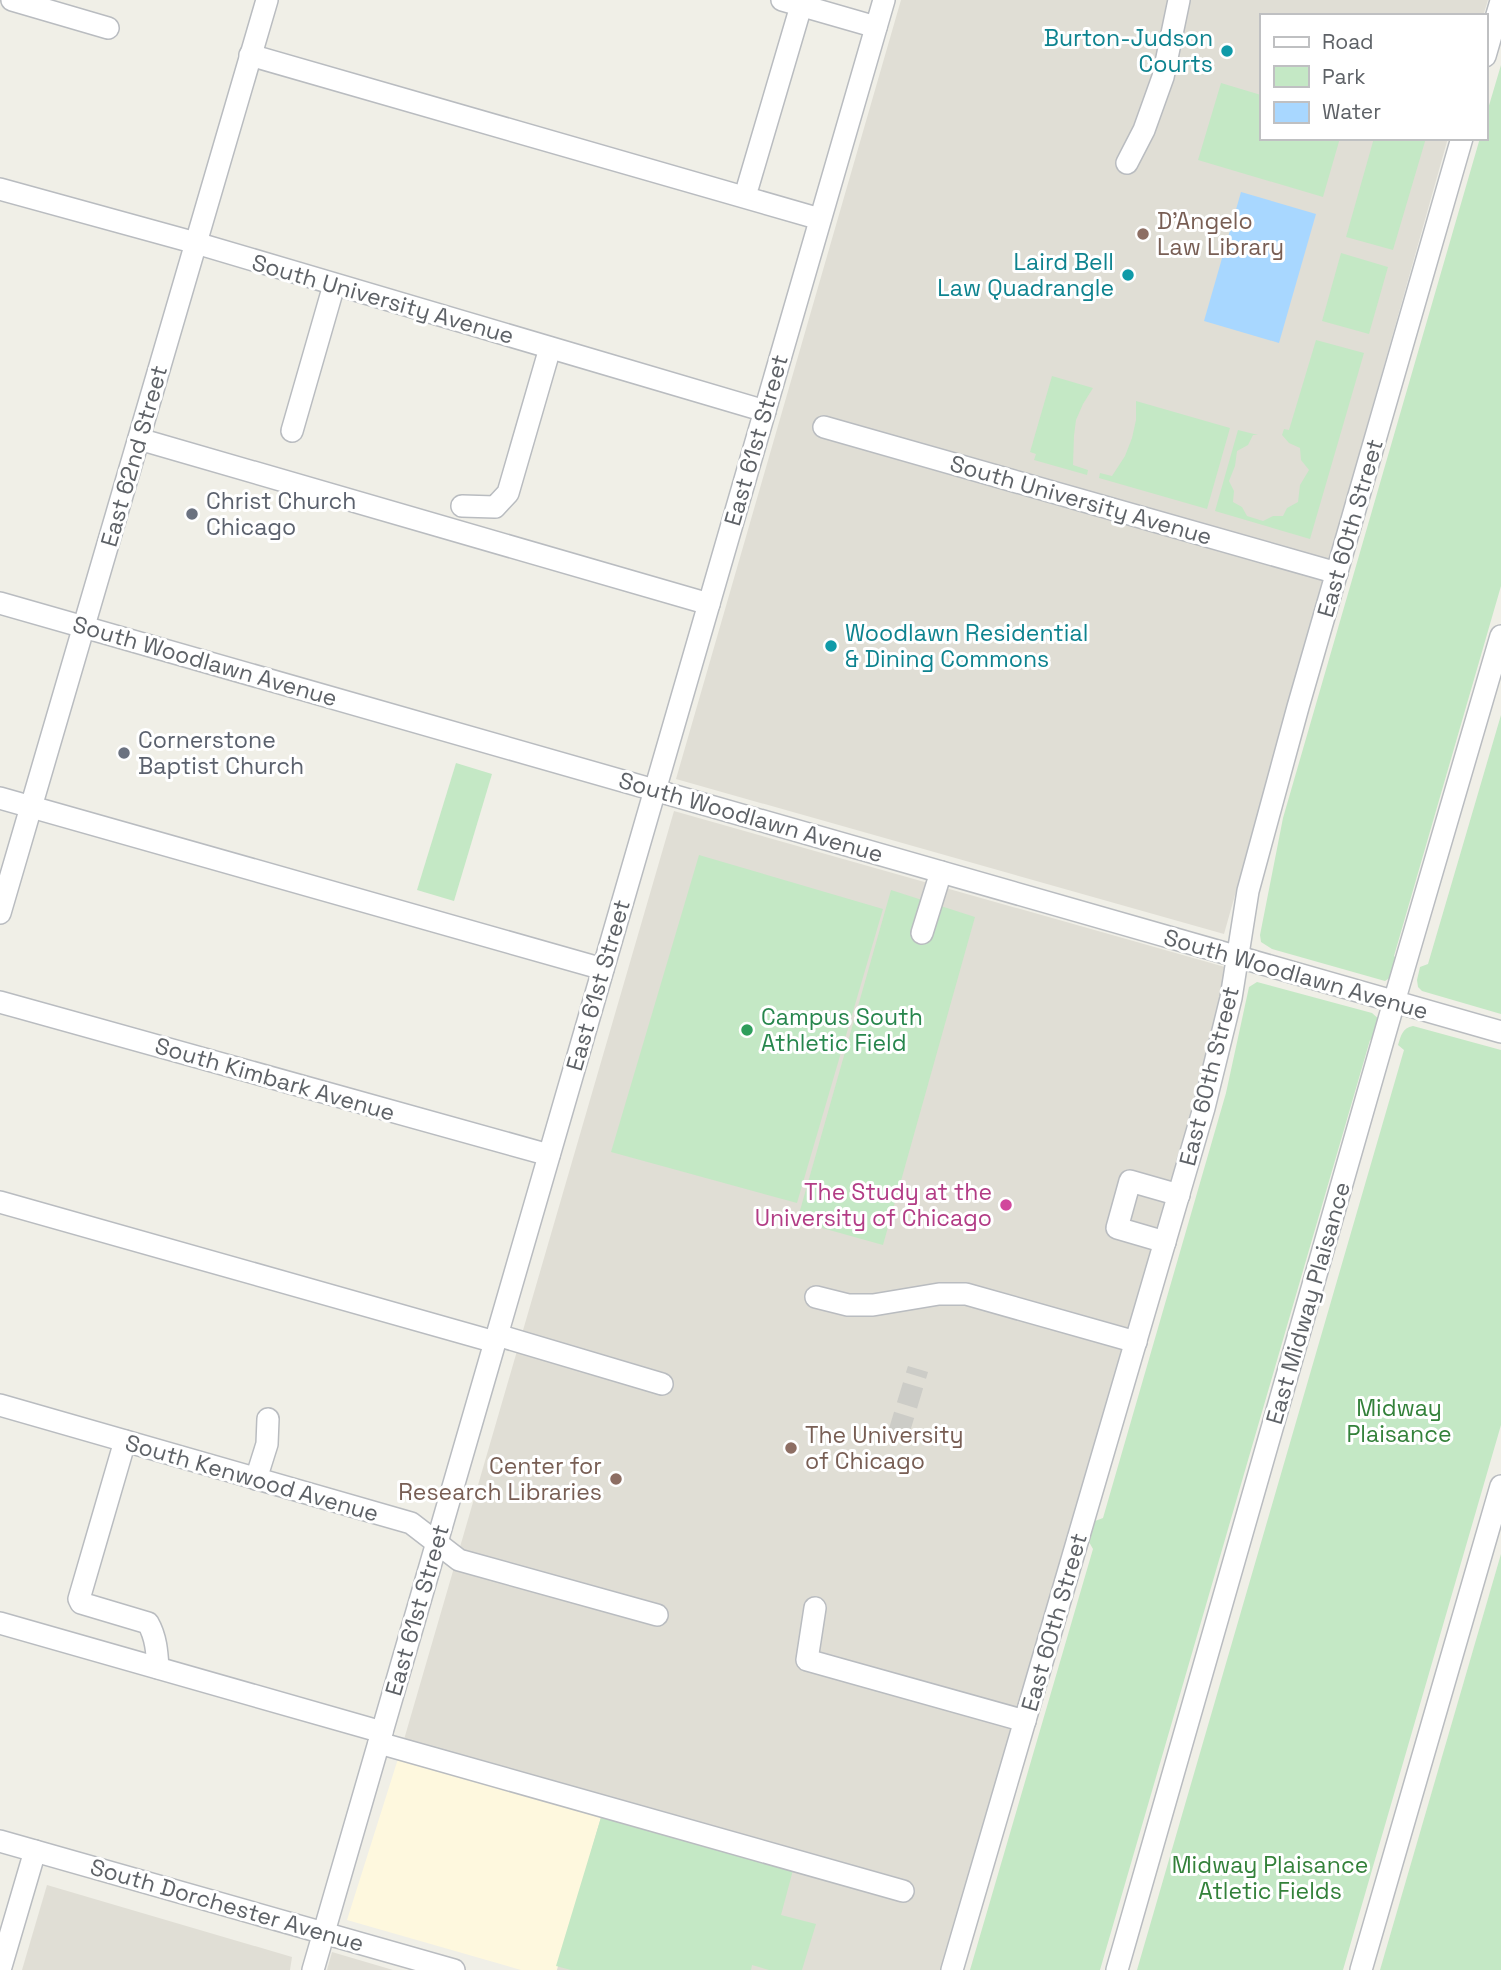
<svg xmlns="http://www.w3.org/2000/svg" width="1501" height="1970" font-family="'Space Grotesk',sans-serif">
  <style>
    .commercial { fill: #fef8de }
    .education { fill: #e0ded5 }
    .green { fill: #c4e8c5 }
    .water { fill: #a8d7ff }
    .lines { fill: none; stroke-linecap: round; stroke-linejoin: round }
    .minor-tunnel { stroke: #ccccc7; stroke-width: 21; stroke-dasharray: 21 10; stroke-linecap: butt }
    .minor-casing { stroke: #b9bcc0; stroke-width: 24 }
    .minor { stroke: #fff; stroke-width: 21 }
    .culture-dot { fill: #0f9aa8; stroke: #fff; stroke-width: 2.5 }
    .education-dot { fill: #8d6e63; stroke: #fff; stroke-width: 2.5 }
    .worship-dot { fill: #6b7280; stroke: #fff; stroke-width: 2.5 }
    .leisure-dot { fill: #2e9e5b; stroke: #fff; stroke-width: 2.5 }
    .hotel-dot { fill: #d1479c; stroke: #fff; stroke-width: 2.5 }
    .labels { text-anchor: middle; stroke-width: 6; stroke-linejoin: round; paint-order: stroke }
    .culture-label { font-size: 23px; fill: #0d838f; stroke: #fff; text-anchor: end }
    .education-label { font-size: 23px; fill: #785e54; stroke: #fff; text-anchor: start }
    .street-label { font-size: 23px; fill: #5e6267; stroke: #fff }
    .worship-label { font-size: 23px; fill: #5b616d; stroke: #fff; text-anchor: start }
    .leisure-label { font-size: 23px; fill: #27864d; stroke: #fff; text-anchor: start }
    .hotel-label { font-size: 23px; fill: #b23c85; stroke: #fff; text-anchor: end }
    .park-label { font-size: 23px; fill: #33813a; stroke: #fff }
  </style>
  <rect width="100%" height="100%" fill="#f0efe7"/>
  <path class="commercial" d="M403 1743 602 1814 557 1970H521L347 1920Z"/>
  <g class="education">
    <path d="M901 0H1488L1483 16H1261V138H1448L1224 934 676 779Z"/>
    <path d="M674 811 1232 969 1134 1312 941 1970H557L602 1814 403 1743Z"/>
    <path d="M47 1885 292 1957 290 1970H22Z"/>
    <path d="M332 1952 393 1970H327Z"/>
  </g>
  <g class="green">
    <path d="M1501 65V586L1394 956 1399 961 1394 975 1385 981 1272 949 1261 942 1260 935 1283 818 1480 138H1485V119Z"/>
    <path d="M1221 83 1261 95V138H1340L1323 197 1198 160Z"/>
    <path d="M1374 138H1403L1413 141 1414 138H1426L1393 250 1346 237Z"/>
    <path d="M1341 253 1388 267 1369 334 1322 321Z"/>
    <path d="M1316 340 1364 353 1310 539 1215 511 1238 430 1258 435H1253L1248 445 1237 451 1235 466 1229 481 1234 491 1233 502 1242 507 1247 516 1263 521 1273 516H1283L1287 508 1298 502 1300 485 1309 470 1301 460 1300 448 1289 443 1282 435 1284 429 1289 430Z"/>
    <path d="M1052 376 1093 388 1083 404 1076 420 1074 436 1073 465 1088 470 1087 475 1034 460 1036 454 1030 452Z"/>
    <path d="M1136 401 1230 428 1207 509 1099 478 1100 473 1112 476 1125 456 1132 438 1136 420Z"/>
    <path d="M1501 715V1014L1422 991 1418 987 1417 980 1420 967 1428 964Z"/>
    <path d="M456 763 492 774 454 901 417 890Z"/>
    <path d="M699 855 883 909 797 1203 611 1152Z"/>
    <path d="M891 890 975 917 883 1245 797 1221Z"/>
    <path d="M1257 982 1372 1013 1380 1020 1377 1039 1370 1040 1100 1970H970L1093 1549 1089 1542 1095 1521 1103 1518 1226 1093 1249 987Z"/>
    <path d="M1413 1026 1501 1050V1425L1343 1970H1137L1404 1050 1398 1045C1401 1036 1402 1028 1413 1026Z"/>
    <path d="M1501 1554V1970H1380Z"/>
    <path d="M602 1814 793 1870 781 1915 816 1924 802 1970H769L752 1965 751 1970H571L556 1966Z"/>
  </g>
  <path class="water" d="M1241 192 1316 214 1279 343 1204 321Z"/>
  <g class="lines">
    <path class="minor-tunnel" d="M898 1435 918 1369"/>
    <g class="minor-casing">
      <g id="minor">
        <path d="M12 0 108 28"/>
        <path d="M782 0 876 27"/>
        <path d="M250 55 820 219"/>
        <path d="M1485 56 1501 1"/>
        <path d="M1127 163 1144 130 1163 77 1179 0"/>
        <path d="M748 186 801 6"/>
        <path d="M0 189 196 243 765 411"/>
        <path d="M824 427 1337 573"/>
        <path d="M292 431 334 285"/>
        <path d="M139 439 709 604"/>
        <path d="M462 506 495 507 508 493 550 348"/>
        <path d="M0 603 1501 1032"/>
        <path d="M0 798 603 969"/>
        <path d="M0 913 267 0"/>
        <path d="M922 933 941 872"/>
        <path d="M0 1002 549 1155"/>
        <path d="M0 1202 495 1342"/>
        <path d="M1165 1242 1117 1228 1130 1181 1179 1195"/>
        <path d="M816 1297 848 1305H873L939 1294H966L1136 1342"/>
        <path d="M497 1335 662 1384"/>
        <path d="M0 1405 411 1523 459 1560 657 1615"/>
        <path d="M125 1441 79 1599 81 1603 148 1623C156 1637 157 1652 158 1668"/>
        <path d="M256 1479 267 1444 268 1419"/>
        <path d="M815 1608 807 1660 1025 1721"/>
        <path d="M0 1623 382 1732"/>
        <path d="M379 1743 903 1891"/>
        <path d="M0 1841 454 1970"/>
        <path d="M0 1970 35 1851"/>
        <path d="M313 1970 884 0"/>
        <path d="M952 1970 1204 1108 1231 998 1248 891 1298 707 1462 138"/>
        <path d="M1117 1970 1394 1002 1501 636"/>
        <path d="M1361 1970 1501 1486"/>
      </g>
    </g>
    <use href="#minor" class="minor"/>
  </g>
  <g class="culture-dot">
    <circle cx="1227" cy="51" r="7"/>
    <circle cx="1128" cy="275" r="7"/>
    <circle cx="831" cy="646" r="7"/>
  </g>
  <g class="education-dot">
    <circle cx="1143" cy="234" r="7"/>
    <circle cx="791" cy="1448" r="7"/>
    <circle cx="616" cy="1479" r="7"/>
  </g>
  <g class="worship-dot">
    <circle cx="192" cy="514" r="7"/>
    <circle cx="124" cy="753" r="7"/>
  </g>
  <circle class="leisure-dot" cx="747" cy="1030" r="7"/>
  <circle class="hotel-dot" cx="1006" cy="1205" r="7"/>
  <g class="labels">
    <g class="culture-label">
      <text x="1213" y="46">Burton-Judson<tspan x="1213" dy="26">Courts</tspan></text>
      <text x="1114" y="270">Laird Bell<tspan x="1114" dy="26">Law Quadrangle</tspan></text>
      <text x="845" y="641" text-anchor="start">Woodlawn Residential<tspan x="845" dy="26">&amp; Dining Commons</tspan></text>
    </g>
    <g class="education-label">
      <text x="1157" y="229">D'Angelo<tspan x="1157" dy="26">Law Library</tspan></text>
      <text x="805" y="1443">The University<tspan x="805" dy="26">of Chicago</tspan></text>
      <text x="602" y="1474" text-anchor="end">Center for<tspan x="602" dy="26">Research Libraries</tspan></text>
    </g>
    <g class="street-label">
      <text transform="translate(383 299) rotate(16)" y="8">South University Avenue</text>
      <text transform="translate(756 440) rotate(-74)" y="8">East 61st Street</text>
      <text transform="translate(134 456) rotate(-74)" y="8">East 62nd Street</text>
      <text transform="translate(1081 500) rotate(16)" y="8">South University Avenue</text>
      <text transform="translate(1350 528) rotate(-74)" y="8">East 60th Street</text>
      <text transform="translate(205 661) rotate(16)" y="8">South Woodlawn Avenue</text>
      <text transform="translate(751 817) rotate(16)" y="8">South Woodlawn Avenue</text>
      <text transform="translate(1296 974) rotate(16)" y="8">South Woodlawn Avenue</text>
      <text transform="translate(598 985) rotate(-74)" y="8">East 61st Street</text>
      <text transform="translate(1209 1076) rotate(-76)" y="8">East 60th Street</text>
      <text transform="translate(275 1079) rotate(16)" y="8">South Kimbark Avenue</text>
      <text transform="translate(1308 1303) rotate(-74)" y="8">East Midway Plaisance</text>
      <text transform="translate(252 1478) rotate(16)" y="8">South Kenwood Avenue</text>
      <text transform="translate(417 1610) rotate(-74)" y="8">East 61st Street</text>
      <text transform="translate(1054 1622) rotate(-74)" y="8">East 60th Street</text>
      <text transform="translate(227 1905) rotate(16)" y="8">South Dorchester Avenue</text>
    </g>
    <g class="worship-label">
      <text x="206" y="509">Christ Church<tspan x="206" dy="26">Chicago</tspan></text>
      <text x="138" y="748">Cornerstone<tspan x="138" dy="26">Baptist Church</tspan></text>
    </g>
    <g class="leisure-label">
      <text x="761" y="1025">Campus South<tspan x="761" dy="26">Athletic Field</tspan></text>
    </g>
    <g class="hotel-label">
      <text x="992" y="1200">The Study at the<tspan x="992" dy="26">University of Chicago</tspan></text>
    </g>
    <g class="park-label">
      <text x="1399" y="1416">Midway<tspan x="1399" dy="26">Plaisance</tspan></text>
      <text x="1270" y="1873">Midway Plaisance<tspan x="1270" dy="26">Atletic Fields</tspan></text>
    </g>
  </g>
  <rect x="1260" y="14" width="228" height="126" fill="#ffffff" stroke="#bfc0c2" stroke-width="2"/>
  <rect x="1274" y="37" width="35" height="10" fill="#ffffff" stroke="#bfc0c2" stroke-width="2"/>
  <text x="1322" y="49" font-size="21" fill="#5e6267">Road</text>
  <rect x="1274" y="66" width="35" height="21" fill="#c4e8c5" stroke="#bfc0c2" stroke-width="2"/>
  <text x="1322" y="84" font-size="21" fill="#5e6267">Park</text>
  <rect x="1274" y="102" width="35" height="21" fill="#a8d7ff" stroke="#bfc0c2" stroke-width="2"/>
  <text x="1322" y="119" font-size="21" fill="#5e6267">Water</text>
</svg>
